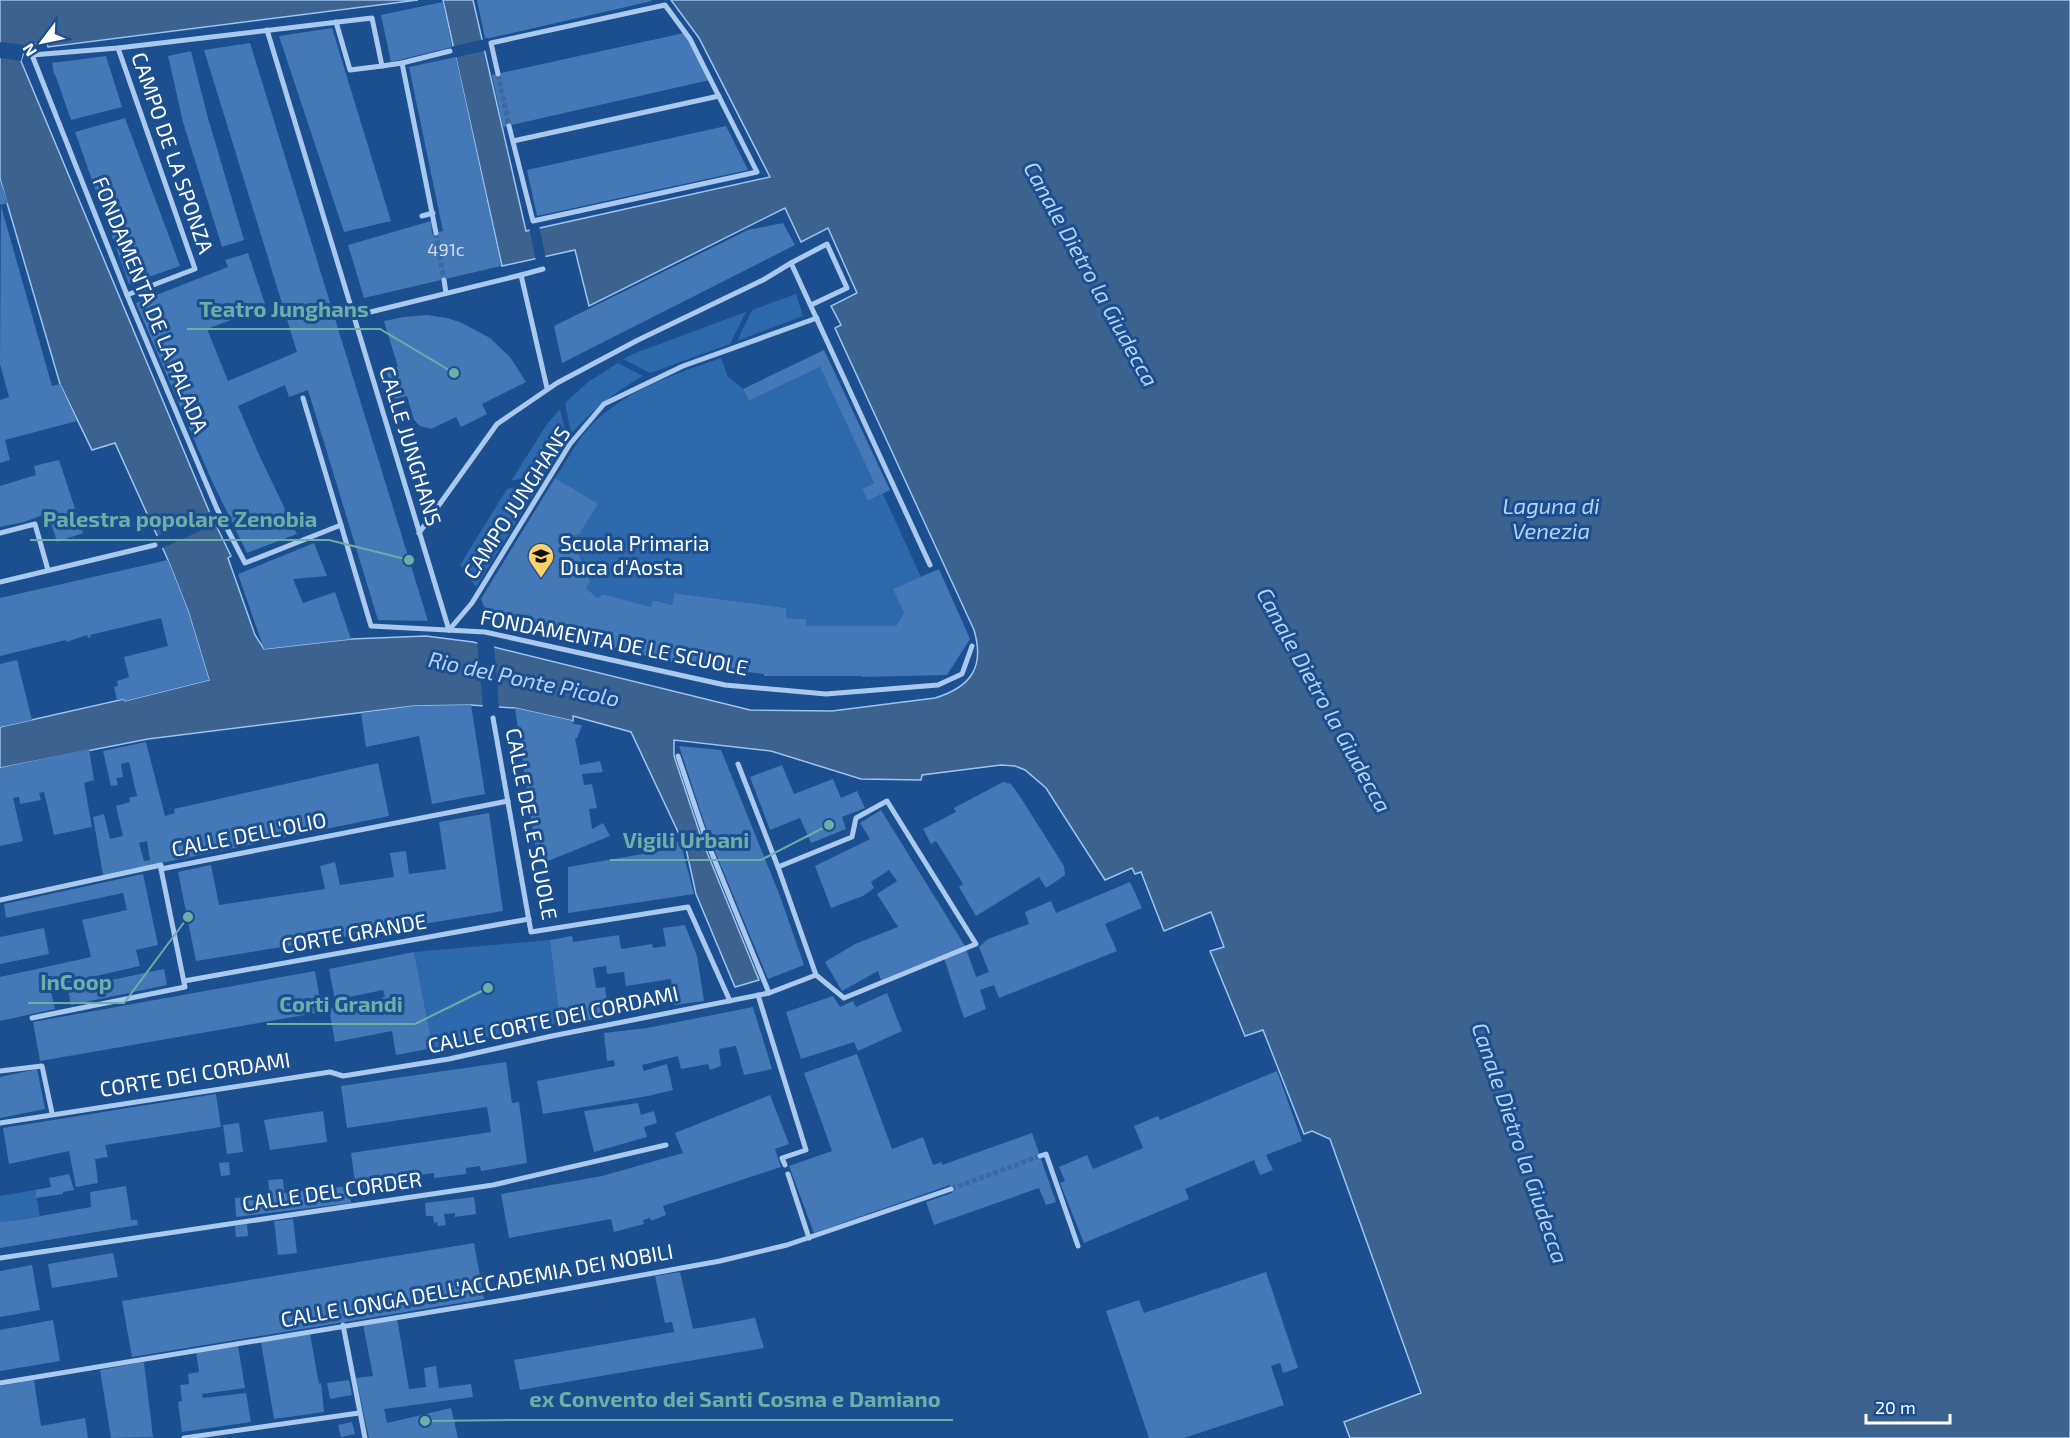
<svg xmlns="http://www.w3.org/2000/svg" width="2070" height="1438" font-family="'Exo 2',sans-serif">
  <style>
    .green { fill: #2e69ad }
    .water { fill: #3c6290; stroke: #9cc4f0; stroke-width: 1.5 }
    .pier { fill: #1b4f8f }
    .building { fill: #4478b7; fill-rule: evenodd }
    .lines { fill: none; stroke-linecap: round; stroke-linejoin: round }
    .pedestrian-tunnel { stroke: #3d69a0; stroke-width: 5; stroke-dasharray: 5 2.5; stroke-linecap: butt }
    .pedestrian { stroke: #a9c9ee; stroke-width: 5 }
    .labels { text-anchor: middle; stroke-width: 6; stroke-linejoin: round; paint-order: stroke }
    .number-label { font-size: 18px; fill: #d0dded }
    .street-label { font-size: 21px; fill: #fff; stroke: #1b4f8f }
    .poi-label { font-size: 21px; fill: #fff; stroke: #1b4f8f; text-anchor: start }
    .water-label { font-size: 22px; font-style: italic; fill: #b5d3f5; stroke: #1b4f8f }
    .leader { fill: none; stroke: #6fada8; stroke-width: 2 }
    .callout-dot { fill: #6fada8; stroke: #1b4f8f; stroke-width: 2 }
    .callout-label { font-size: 22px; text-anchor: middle; font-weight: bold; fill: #6fada8; stroke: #1b4f8f; stroke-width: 6; stroke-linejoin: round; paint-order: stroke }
  </style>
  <rect width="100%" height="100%" fill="#1b4f8f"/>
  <g class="green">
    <path d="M796 294 803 316 737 341 752 310Z"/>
    <path d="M746 312 730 344 650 373 623 359 635 353Z"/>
    <path d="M721 358 728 377 743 389 749 401 820 367 874 483 862 489 868 501 883 494 921 577 894 589 904 613 896 626H806V619L786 618V608L676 593 672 605 653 600 651 607 603 594 597 598 586 588 571 550 572 536 555 478C565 464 573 448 583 435 616 393 672 375 721 358Z"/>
    <path d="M618 363 643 376C615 392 592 410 571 434L565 403 588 382Z"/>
    <path d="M560 409 567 439 545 473 511 481 547 424Z"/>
    <path d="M540 483 476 587 460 565 507 489Z"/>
    <path d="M550 940 560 1023 433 1048 414 952Z"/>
    <path d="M35 1190 40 1216 0 1223V1196Z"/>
  </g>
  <path class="water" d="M0 0H418L48 47 47 43 26 45 21 61 209 511 231 556 228 558 255 635 264 649 351 639 426 636 473 642 750 710 832 711 935 698C971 687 985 667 974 630L835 328 841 325 831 306 857 293 828 228 801 242 785 208 589 306 575 250 502 266 443 0H473L526 231 770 177 699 38 671 0H2070V1438H1350L1344 1422 1421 1393 1330 1139 1312 1131 1304 1134 1263 1030 1245 1036 1210 951 1224 947 1211 912 1164 931 1141 872 1135 874 1132 868 1105 880 1046 788 1025 770 1015 766 1001 765 922 775 921 780 861 779 771 751 674 740V756L702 840 759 980 735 987 696 894 683 835 680 836 631 732 573 716V721L515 708 471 705 414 706 148 739 0 768V727L124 699 125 701 209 680 188 611 168 560 115 443 92 450 60 384 0 179Z"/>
  <g class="pier">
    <path d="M485 39 488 50 453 58 450 47Z"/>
    <path d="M0 42 25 45 21 61 0 58Z"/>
    <path d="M539 225 546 259 536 261 529 227Z"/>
    <path d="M212 511 218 523 160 549 155 537Z"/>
    <path d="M477 640 494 645 499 709 483 708Z"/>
  </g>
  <g class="building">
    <path d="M477 0H652V1L490 38H485Z"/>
    <path d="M443 2 452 47 391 62 381 15Z"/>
    <path d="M332 28 391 221 344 232 279 36Z"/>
    <path d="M684 33 710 80 503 127 492 75Z"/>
    <path d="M250 43 312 244 428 621 378 620 308 390 289 397 285 385 238 406 260 457 297 534 247 553 211 479 136 303 228 267 225 260 248 253 266 307 207 329 228 381 297 352 204 50Z"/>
    <path d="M191 51 208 118 244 240 222 247 183 122 168 56Z"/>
    <path d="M106 56 122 107 71 120 55 74 54 75 52 63Z"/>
    <path d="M456 57 501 266 364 298 348 245 431 221 432 234 443 231 409 67Z"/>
    <path d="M125 118 180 266 129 284 75 132Z"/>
    <path d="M726 126 748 170 537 216 527 170Z"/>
    <path d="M0 180 8 203 0 205Z"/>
    <path d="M1 206 52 386 60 384 77 421 5 440 10 460 0 463V400L9 397 0 364Z"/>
    <path d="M783 223 795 245 562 363 554 326 748 230Z"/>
    <path d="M427 315 447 318 462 323 490 338 510 357 526 382 482 404 487 414 461 427 456 417 431 429 420 426 414 420 407 396 395 399 386 371 398 367 384 321 404 317Z"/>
    <path d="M824 350 890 490 868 501 862 489 874 483 820 367 749 401 743 389Z"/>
    <path d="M59 460 83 533 57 542 48 513 24 522 0 527V486L36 475 34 466Z"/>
    <path d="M555 478 598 504 579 534 572 536 571 550 578 553 590 582 586 588 597 598 603 594 651 607 653 600 672 605 675 593 786 608V618L806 619V626H896L904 613 893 589 939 569 970 639 947 675 862 677V676H764V674L741 671 679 664 488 616 481 599Z"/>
    <path d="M314 543 327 576 293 579 303 603 335 592 351 639 264 649 238 574Z"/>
    <path d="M168 560 188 611 209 680 125 701 124 699 117 700 114 687 118 686 117 681 129 677 124 657 168 646 161 618 90 635 91 637 88 638 87 635 66 642V640L0 656V598Z"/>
    <path d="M17 660 32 720 0 727V664Z"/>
    <path d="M471 705 485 794 432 804 419 736 366 747 361 713 414 706Z"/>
    <path d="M515 708 573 721V724L582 725 577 738H575L580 765 600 761 603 772 582 774 584 785 592 784 597 808 589 809 592 829 603 823 610 836 538 865Z"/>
    <path d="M146 742 165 816 175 813 174 809 378 763 389 816 103 875 93 817 104 814 110 839 123 836 116 806 130 802 129 798 137 796 129 762 121 764 123 777 116 778 118 785 111 786 103 751ZM147 841 150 860 144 861 139 843Z"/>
    <path d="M679 746 721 750 780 896 804 965 768 979 709 837Z"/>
    <path d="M89 749 94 780 84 783 92 827 54 835 44 792 39 793 41 800 20 804 19 797 13 798 23 841 0 846V768Z"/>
    <path d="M782 765 794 794 833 779 841 798 857 791 865 808 842 817 846 829 811 843 800 818 770 830 750 777Z"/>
    <path d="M1003 782 1011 784 1019 795 1064 866 1065 875 1046 888 1039 877 976 916 959 887 963 884 936 841 931 844 923 829 956 812 954 808Z"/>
    <path d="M881 810 965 946 976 977 989 972 979 947 988 939 1029 924 1025 912 1051 901 1056 913 1130 882 1142 908 1105 924 1117 951 999 998 994 985 980 990 986 1009 964 1018 943 955 881 980 878 971 842 991 825 962 855 944 898 927 877 894 897 881 889 870 871 882 874 888 863 896 831 908 815 866 870 839 860 823Z"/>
    <path d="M489 813 503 911 196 961 178 872 211 865 219 905 325 889 320 866 335 862 340 885 394 877 390 853 406 851 409 874 446 869 439 822Z"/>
    <path d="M668 841H680L694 894 568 913V867L671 849Z"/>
    <path d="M143 874 158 945 136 950 140 966 65 983H49L55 1009 0 1021V977L91 957 82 920 127 910 123 893 6 918 4 904Z"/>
    <path d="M685 925 697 956 704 1001 674 1005 671 979 626 986 624 972 607 974 606 966 593 968 596 988 605 987 609 1018 560 1023 550 940 572 936 573 942 619 935 621 949 652 944 653 948 666 946 663 928Z"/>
    <path d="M44 928 49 954 0 964V937Z"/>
    <path d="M414 952 433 1048 396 1055 392 1031 335 1042 329 1009 385 997 383 990 335 1000 329 969Z"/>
    <path d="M164 969 167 985 71 1005 68 989Z"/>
    <path d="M315 971 322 1012 40 1061 33 1022Z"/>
    <path d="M887 993 902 1031 858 1051 854 1042 801 1059 786 1012 833 996 840 1007 853 1001 856 1007Z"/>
    <path d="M753 1007 772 1069 744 1075 736 1046 719 1049 721 1066 710 1070 708 1064 681 1069 678 1056 642 1065 644 1071 667 1064 673 1090 648 1096 543 1114 537 1081 615 1066 614 1060 607 1061 604 1033 647 1028Z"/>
    <path d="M857 1054 892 1149 923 1137 933 1165 942 1162V1165L1032 1133 1056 1202 1046 1205 1039 1188 934 1225 926 1202 952 1193 950 1185 814 1233 789 1166 832 1151 804 1073Z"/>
    <path d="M506 1062 512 1103 519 1102 527 1163 481 1171 480 1166 466 1168V1174L434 1178V1173L419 1175 420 1180 387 1185 386 1179 372 1181 373 1187 356 1189 351 1153 491 1132 487 1107 347 1128 341 1086Z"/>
    <path d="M37 1069 45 1109 0 1118V1077Z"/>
    <path d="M1277 1071 1302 1141 1266 1155 1273 1170 1260 1175 1254 1160 1185 1189 1189 1199 1084 1243 1060 1183 1065 1181 1059 1167 1087 1155 1093 1169 1143 1148 1134 1126 1158 1116 1160 1120Z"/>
    <path d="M216 1094 221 1127 105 1145 108 1157 95 1159 98 1183 76 1187 69 1151 9 1164 3 1128Z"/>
    <path d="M770 1095 789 1144 775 1149 781 1167 663 1206 666 1215 651 1221 650 1218 643 1220 644 1224 614 1232 611 1219 509 1238 501 1194 602 1176 683 1153 675 1133Z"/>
    <path d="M638 1103 641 1115 654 1111 657 1123 644 1127 647 1137 594 1152 584 1111Z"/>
    <path d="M323 1111 327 1142 270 1150 264 1120Z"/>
    <path d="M239 1123 243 1152 227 1154 223 1125Z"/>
    <path d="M229 1162 230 1175 221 1176 219 1163Z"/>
    <path d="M69 1174 74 1190 63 1192V1194L36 1198 35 1190 51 1187 49 1178Z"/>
    <path d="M283 1179 284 1193 349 1186 351 1203 236 1217 235 1198 270 1195 268 1180Z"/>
    <path d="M126 1186 131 1220H137L138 1225 0 1248V1222L18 1220 91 1207 90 1192Z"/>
    <path d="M474 1197 476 1214 455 1217V1213L444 1214 446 1225 438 1226 437 1222 434 1223 433 1216H426L425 1203Z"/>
    <path d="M293 1219 297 1253 278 1255 274 1221Z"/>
    <path d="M247 1224 248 1236 236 1237 235 1226Z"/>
    <path d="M474 1243 484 1299 132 1357 122 1301Z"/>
    <path d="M113 1253 118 1277 52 1288 48 1264Z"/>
    <path d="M32 1265 40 1310 0 1317V1271Z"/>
    <path d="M680 1272 693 1329 755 1318 764 1348 520 1390 514 1360 674 1332 672 1322 665 1323 655 1276Z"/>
    <path d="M1266 1272 1298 1368 1283 1373 1280 1363 1271 1366 1284 1405 1184 1438H1149L1106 1311 1139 1300 1144 1313Z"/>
    <path d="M397 1318 409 1389 426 1387 424 1368 436 1366 439 1388 471 1384 473 1397 384 1409 387 1423 451 1408 458 1438H369L356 1378 373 1376 363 1324Z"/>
    <path d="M53 1320 60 1361 0 1371V1330Z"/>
    <path d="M310 1334 319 1384 321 1383 324 1412 274 1419 261 1342Z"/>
    <path d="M238 1346 245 1388 202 1394 203 1398 246 1393 251 1422 182 1432 178 1402 182 1401 180 1385 189 1384 188 1374 199 1372 196 1352Z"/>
    <path d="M144 1362 153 1437 111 1438 100 1370Z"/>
    <path d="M34 1380 41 1426 85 1418 88 1438H0V1386Z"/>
    <path d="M349 1380 352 1395 330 1399 327 1383Z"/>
    <path d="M352 1422 355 1434 341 1437 338 1425Z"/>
  </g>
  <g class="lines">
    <g class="pedestrian-tunnel">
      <path d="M498 74 509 126"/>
      <path d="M436 233 444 280"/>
      <path d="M951 1189 1040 1156"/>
    </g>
    <g class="pedestrian">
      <path d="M336 22 350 70 382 66"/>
      <path d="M267 30 449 630"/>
      <path d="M118 48 195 269 127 295"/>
      <path d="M402 63 450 51"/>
      <path d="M498 74 491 43 665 5 690 39 757 172 533 221 509 126"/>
      <path d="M513 141 719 96"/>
      <path d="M422 216 433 213"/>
      <path d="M436 233 402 63 382 66 372 18 118 48 32 55 127 295 217 509 245 563 341 525 371 626 485 632 725 685 826 694 938 685 962 674 972 646"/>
      <path d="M791 263 827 244 847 288 811 305"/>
      <path d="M543 269 521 275 547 388"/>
      <path d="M444 280 446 293"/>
      <path d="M354 316 521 275"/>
      <path d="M303 398 341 525"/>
      <path d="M0 533 35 524 48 570"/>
      <path d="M419 533 497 424 557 383 638 340 763 280 791 263 930 565"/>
      <path d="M0 582 155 545"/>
      <path d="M449 630 472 603 570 444 604 404 683 366 817 318"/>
      <path d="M493 718 531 932 688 907 730 1001"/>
      <path d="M678 756 706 839 769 993"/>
      <path d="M738 764 778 867 816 975"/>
      <path d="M0 900 161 865V869L508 801"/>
      <path d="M184 981 529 919"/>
      <path d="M758 995 806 1150 782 1158 785 1165"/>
      <path d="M32 1018 185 987 161 869"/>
      <path d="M0 1071 42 1066 52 1113"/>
      <path d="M0 1123 330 1072 343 1076 449 1059 552 1036 769 993 816 975 844 998 976 944 887 801 856 818 852 837 778 867"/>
      <path d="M1040 1156 1046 1154 1078 1246"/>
      <path d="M788 1174 809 1238"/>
      <path d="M0 1258 493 1185 666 1145"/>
      <path d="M343 1325 365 1438"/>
      <path d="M0 1383 516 1298 720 1261 787 1245 951 1189"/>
      <path d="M184 1438 359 1413"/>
    </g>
  </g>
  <defs>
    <g id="school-pin" transform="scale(1.35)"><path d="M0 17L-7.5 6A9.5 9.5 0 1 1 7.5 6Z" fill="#ffd166" stroke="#1b4f8f"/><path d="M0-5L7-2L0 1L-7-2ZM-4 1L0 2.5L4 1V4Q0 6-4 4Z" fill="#111"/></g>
  </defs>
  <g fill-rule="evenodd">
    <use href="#school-pin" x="541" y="556"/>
  </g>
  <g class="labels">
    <g class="number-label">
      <text x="446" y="256">491c</text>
    </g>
    <g class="street-label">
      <text transform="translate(172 153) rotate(71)" y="7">CAMPO DE LA SPONZA</text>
      <text transform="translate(150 305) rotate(68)" y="7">FONDAMENTA DE LA PALADA</text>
      <text transform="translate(410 446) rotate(73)" y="7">CALLE JUNGHANS</text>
      <text transform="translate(517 503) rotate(-57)" y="7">CAMPO JUNGHANS</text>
      <text transform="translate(614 643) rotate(11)" y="7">FONDAMENTA DE LE SCUOLE</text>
      <text transform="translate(531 824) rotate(79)" y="7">CALLE DE LE SCUOLE</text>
      <text transform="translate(249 835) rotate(-11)" y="7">CALLE DELL'OLIO</text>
      <text transform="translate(354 934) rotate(-10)" y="7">CORTE GRANDE</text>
      <text transform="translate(553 1020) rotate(-12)" y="7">CALLE CORTE DEI CORDAMI</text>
      <text transform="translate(195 1075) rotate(-9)" y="7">CORTE DEI CORDAMI</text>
      <text transform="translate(332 1192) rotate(-8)" y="7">CALLE DEL CORDER</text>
      <text transform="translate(477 1286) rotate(-10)" y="7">CALLE LONGA DELL'ACCADEMIA DEI NOBILI</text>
    </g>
    <g class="poi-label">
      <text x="560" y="551">Scuola Primaria<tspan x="560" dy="24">Duca d'Aosta</tspan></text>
    </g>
    <g class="water-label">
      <text transform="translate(1091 274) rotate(61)" y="8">Canale Dietro la Giudecca</text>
      <text x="1551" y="514">Laguna di<tspan x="1551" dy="25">Venezia</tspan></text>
      <text transform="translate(524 679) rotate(12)" y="8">Rio del Ponte Picolo</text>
      <text transform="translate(1324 700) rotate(61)" y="8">Canale Dietro la Giudecca</text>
      <text transform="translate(1520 1143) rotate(71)" y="8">Canale Dietro la Giudecca</text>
    </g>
  </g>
  <path class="leader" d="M454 373L380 329H187M409 560L329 540H30M829 825L761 860H610M188 917L124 1003H28M488 988L415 1024H267M425 1421L517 1420H953"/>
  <g class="callout-dot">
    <circle cx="454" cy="373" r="6"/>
    <circle cx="409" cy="560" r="6"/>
    <circle cx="829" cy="825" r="6"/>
    <circle cx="188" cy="917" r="6"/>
    <circle cx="488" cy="988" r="6"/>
    <circle cx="425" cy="1421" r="6"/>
  </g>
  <g class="callout-label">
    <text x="284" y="317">Teatro Junghans</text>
    <text x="180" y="527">Palestra popolare Zenobia</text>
    <text x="686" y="848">Vigili Urbani</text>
    <text x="76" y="990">InCoop</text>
    <text x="341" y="1012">Corti Grandi</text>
    <text x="735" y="1407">ex Convento dei Santi Cosma e Damiano</text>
  </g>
  <g transform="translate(42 42) rotate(238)" stroke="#1b4f8f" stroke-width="4.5" paint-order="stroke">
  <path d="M0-4.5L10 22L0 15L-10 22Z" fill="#ffffff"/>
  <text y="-9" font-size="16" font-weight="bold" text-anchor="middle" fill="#ffffff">N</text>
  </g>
  <path d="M1866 1414v9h84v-9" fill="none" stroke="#ffffff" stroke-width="3"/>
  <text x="1875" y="1414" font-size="18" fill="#ffffff" stroke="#1b4f8f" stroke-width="4.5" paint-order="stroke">20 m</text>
</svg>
